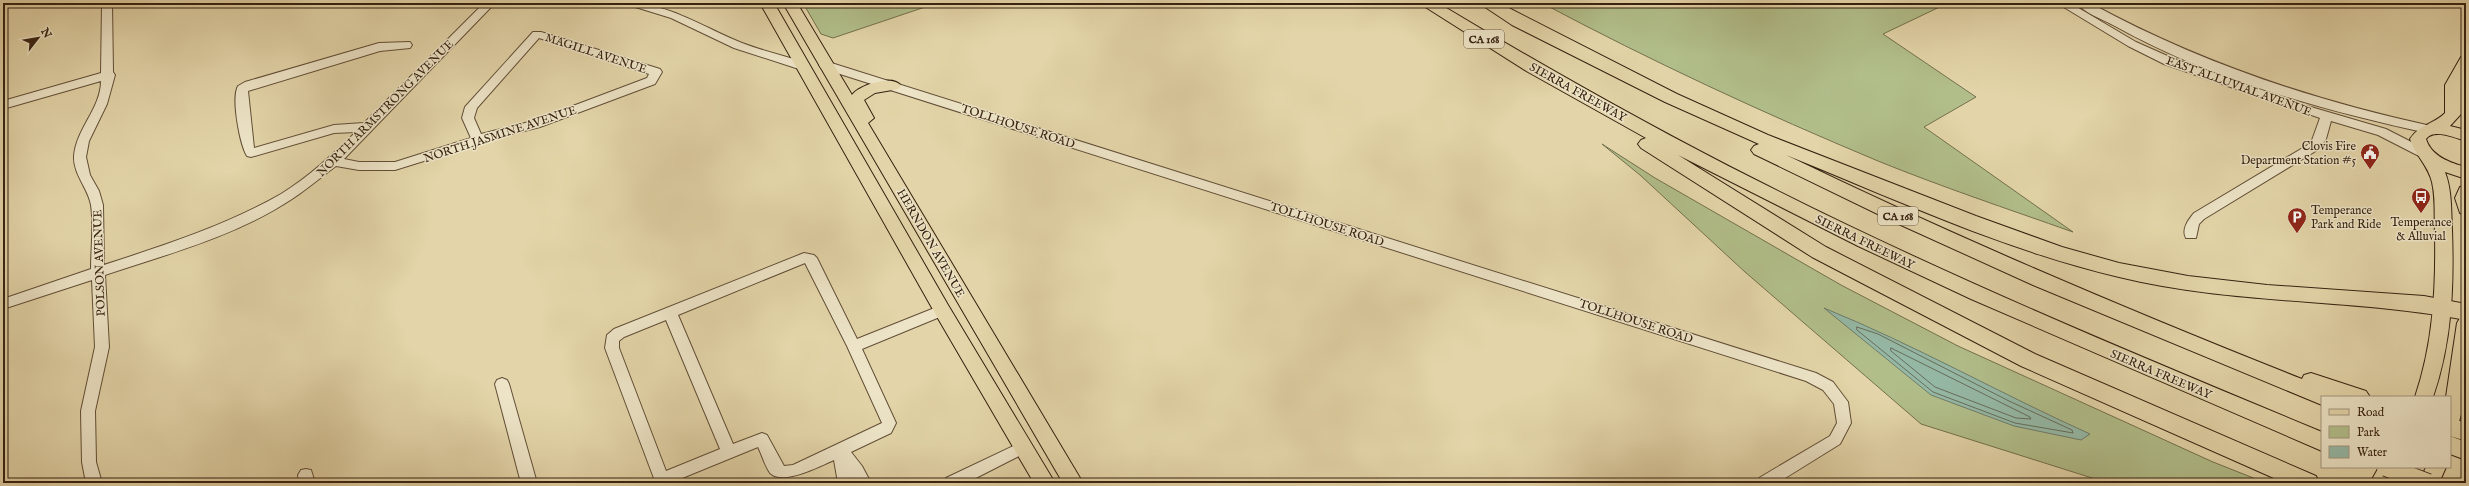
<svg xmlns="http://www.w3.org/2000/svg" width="2469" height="486" font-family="'IM FELL English',serif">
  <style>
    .green { fill: #b1be8a; stroke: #74704d }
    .water { fill: #95b9a6; stroke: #6f7c6a }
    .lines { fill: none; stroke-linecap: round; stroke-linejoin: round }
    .shore { stroke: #666d5b; stroke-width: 1 }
    .minor-casing { stroke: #614e36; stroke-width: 2 }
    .major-casing { stroke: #362110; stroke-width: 2 }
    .highway-casing { stroke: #362110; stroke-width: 2 }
    .minor { fill: #ede4c7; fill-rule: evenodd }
    .major { fill: #e3d5a9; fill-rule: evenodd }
    .highway { fill: #e3d5a9; fill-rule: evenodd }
    .highway-bridge-casing { stroke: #362110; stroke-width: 20; stroke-linecap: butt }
    .highway-bridge { stroke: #e3d5a9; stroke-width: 18 }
    .labels { text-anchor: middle; stroke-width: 3; stroke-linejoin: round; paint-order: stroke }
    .shield { fill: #ede4c7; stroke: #6d5c47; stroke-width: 1 }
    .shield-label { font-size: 11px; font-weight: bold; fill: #362110 }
    .street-label { font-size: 12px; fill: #362110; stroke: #ede4c7 }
    .poi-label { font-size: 12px; fill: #362110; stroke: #ede4c7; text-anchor: end }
  </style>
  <rect width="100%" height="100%" fill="#e3d5a9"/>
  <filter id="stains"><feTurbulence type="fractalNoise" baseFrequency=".005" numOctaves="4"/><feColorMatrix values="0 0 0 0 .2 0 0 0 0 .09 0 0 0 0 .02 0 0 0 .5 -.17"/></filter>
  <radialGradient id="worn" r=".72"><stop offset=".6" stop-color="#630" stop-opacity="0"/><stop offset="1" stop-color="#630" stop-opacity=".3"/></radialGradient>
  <g class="green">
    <path d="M803 3H937L833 38 821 34Z"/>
    <path d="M1542 3H1948L1883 34 1976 97 1924 127 2073 232C2008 209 1942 187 1878 161 1763 113 1651 61 1542 3Z"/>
    <path d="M1602 144 1655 178 1841 285 1958 346 2213 462 2266 483H2108L1921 424 1745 272 1640 175Z"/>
  </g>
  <path class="water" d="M1824 308C1915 345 2001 394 2090 434L2081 440 2014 426 1931 395Z"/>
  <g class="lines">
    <g class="shore">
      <path d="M1857 327 1878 334 2009 401 2072 430 2073 433 2015 423 1933 392 1857 330Z"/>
      <path d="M1891 348 2030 417 2031 419 2016 418 1935 387 1891 351Z"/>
    </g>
    <g class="minor-casing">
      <g id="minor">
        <path d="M102 3H112L113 72 115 75 107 104 89 141 86 157 90 175 99 191 103 205 104 265C165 245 225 226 281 194 309 177 333 154 356 132L334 133 251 157 247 156C240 145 231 98 238 86L245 82 379 43 410 42 412 45 410 48 380 51 248 91 254 148 334 125 364 123 484 3H495L344 159 359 162H395L471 138 462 118 465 107 533 32H541L660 69 662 72 655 84 540 127 504 136 395 170H359L336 166C321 177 307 189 292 199 236 236 168 254 105 275L109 347 95 411 96 462 102 483H86L82 462 81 411 95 347 92 280 3 309V299L91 269C91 249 94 225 91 205 88 188 73 174 74 156 76 129 101 108 101 81L3 109V101L101 73ZM539 38 649 74 647 78 533 121 481 134 474 118 477 108Z"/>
        <path d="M628 3C669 3 704 28 742 43 763 51 785 56 806 63L808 66 802 70 734 48 671 18 629 5Z"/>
        <path d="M2057 3H2070L2136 42 2172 58 2304 105 2386 129 2427 150 2429 153 2423 157 2419 156 2378 135 2331 121 2326 139 2319 149 2204 219 2199 224 2196 238H2186C2181 229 2189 219 2194 213L2311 143 2320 118 2164 64 2128 46Z"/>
        <path d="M2077 3H2090C2198 62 2311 100 2431 126L2437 130 2431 134C2322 110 2211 80 2113 25 2102 19 2084 13 2077 3Z"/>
        <path d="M825 61 1816 373 1833 382 1848 402 1851 423 1840 444 1777 483H1756L1759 478 1830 436 1837 423 1834 404 1823 390 1806 381 821 68 819 65 821 62Z"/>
        <path d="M804 253 814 255 817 258 857 339 942 305 947 306 949 310 947 314 862 349 896 423 891 433 851 452 862 466 871 483H855L852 477 854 483H838L834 460C820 466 783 486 770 473 765 466 762 455 758 447L670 483 655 481 605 348 607 335 614 329ZM805 263 847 346 882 423 793 465 784 466 767 435 762 433 733 444 678 315ZM666 320 720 449 666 471 619 348V341L624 337Z"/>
        <path d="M502 378 507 380 509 384 537 483H521L495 384 497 380Z"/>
        <path d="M1024 441 1029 443 1031 447 1029 451 966 483H943L946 478Z"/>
        <path d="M306 469 311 470 315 483H299L298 475 301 470Z"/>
      </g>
    </g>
    <g class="major-casing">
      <g id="major">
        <path d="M760 3H774L948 305 1055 483H1034L936 315Z"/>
        <path d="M783 3H797L852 95C859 85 893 74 901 86L898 89 875 93 864 100 874 118 868 123 1083 483H1063Z"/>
        <path d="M2466 55V74L2461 85V114L2450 126 2466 130V141C2455 138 2434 128 2426 139 2431 156 2450 163 2466 167V179L2445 172C2452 190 2451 210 2452 230 2454 287 2452 342 2433 397H2415C2433 344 2436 290 2435 234 2434 216 2436 199 2432 182 2428 165 2415 155 2410 139 2419 125 2434 124 2445 113V85L2461 57Z"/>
        <path d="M2466 185V215L2460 213 2455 198 2460 187Z"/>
        <path d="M2466 316C2466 351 2469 395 2457 428L2450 430V397H2446L2457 323 2460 318Z"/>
        <path d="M2379 467H2400L2391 483H2370Z"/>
        <path d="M2426 467H2446L2439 483H2419Z"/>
      </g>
    </g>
    <g class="highway-casing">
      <g id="highway">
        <path d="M1419 3H1438C1543 66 1649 126 1758 181 1941 274 2132 353 2322 432V451L1971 299 1858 246 1678 155 1826 247 2035 354 2316 476 2319 483H2285L2021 366 1812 257 1641 148 1638 144 1641 140 1646 138 1528 72Z"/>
        <path d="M1479 3H1499L1677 94 1768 135 1976 216 2062 247 2119 263 2188 276 2267 285 2424 296 2466 304V320C2351 298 2233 305 2119 277 2004 250 1895 199 1786 155 1955 237 2128 310 2302 379L2304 375 2311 373 2366 391 2370 397H2322V405L2033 285 1892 221 1754 154 1751 150 1754 146 1759 144 1665 102 1512 25Z"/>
        <path d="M2466 381V407L2461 415 2454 418 2450 416V397L2459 383Z"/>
        <path d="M2450 418 2466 423V441L2450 436Z"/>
        <path d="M2450 436 2466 442V460L2450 454Z"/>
      </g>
    </g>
    <use href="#minor" class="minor"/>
    <use href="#major" class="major"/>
    <use href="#highway" class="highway"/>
    <g class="highway-bridge-casing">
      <path id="highway-bridge" d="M2386 467 2428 483"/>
    </g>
    <use href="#highway-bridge" class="highway-bridge"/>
  </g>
  <defs>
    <g id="civic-pin" transform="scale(1)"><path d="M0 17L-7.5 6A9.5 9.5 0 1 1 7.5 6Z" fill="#8f2418" stroke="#ede4c7"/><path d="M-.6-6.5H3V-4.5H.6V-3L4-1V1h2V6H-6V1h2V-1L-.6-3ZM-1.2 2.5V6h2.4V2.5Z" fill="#fff"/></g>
    <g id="bus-pin" transform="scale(1)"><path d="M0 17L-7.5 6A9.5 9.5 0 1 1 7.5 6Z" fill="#8f2418" stroke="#ede4c7"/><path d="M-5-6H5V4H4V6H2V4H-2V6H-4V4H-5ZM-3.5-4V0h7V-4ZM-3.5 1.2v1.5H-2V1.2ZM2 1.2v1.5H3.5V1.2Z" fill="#fff"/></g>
    <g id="parking-pin" transform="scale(1)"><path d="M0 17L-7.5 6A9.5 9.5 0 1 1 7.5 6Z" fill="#8f2418" stroke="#ede4c7"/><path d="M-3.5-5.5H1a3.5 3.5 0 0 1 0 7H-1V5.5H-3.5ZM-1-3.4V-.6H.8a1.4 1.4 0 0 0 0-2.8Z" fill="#fff"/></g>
  </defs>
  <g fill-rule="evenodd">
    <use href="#civic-pin" x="2370" y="153"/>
    <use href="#bus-pin" x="2421" y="197"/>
    <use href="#parking-pin" x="2297" y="217"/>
  </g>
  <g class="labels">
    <g class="shield">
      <rect x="1464" y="30" width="40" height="18" rx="3"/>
      <rect x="1878" y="207" width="40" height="18" rx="3"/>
    </g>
    <g class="shield-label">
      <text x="1484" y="43">CA 168</text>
      <text x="1898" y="220">CA 168</text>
    </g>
    <g class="street-label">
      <text transform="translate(596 53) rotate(18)" y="4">MAGILL AVENUE</text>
      <text transform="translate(2239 86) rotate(20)" y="4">EAST ALLUVIAL AVENUE</text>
      <text transform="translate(1578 92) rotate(29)" y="4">SIERRA FREEWAY</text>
      <text transform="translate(385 108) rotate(-45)" y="4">NORTH ARMSTRONG AVENUE</text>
      <text transform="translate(1018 126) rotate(18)" y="4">TOLLHOUSE ROAD</text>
      <text transform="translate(500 134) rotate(-18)" y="4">NORTH JASMINE AVENUE</text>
      <text transform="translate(1327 224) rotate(18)" y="4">TOLLHOUSE ROAD</text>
      <text transform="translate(1865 242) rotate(26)" y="4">SIERRA FREEWAY</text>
      <text transform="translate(931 243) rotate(60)" y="4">HERNDON AVENUE</text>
      <text transform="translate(99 263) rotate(-92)" y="4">POLSON AVENUE</text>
      <text transform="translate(1636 321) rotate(18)" y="4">TOLLHOUSE ROAD</text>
      <text transform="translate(2161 374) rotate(23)" y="4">SIERRA FREEWAY</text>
    </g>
    <g class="poi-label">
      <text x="2356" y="150">Clovis Fire<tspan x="2356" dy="14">Department Station #5</tspan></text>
      <text x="2311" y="214" text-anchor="start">Temperance<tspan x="2311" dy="14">Park and Ride</tspan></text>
      <text x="2421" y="226" text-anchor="middle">Temperance<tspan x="2421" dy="14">&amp; Alluvial</tspan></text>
    </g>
  </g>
  <rect width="2469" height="486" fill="none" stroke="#e3d5a9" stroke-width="16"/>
  <rect x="4" y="4" width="2461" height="478" fill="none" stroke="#362110" stroke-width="2"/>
  <rect x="8" y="8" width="2453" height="470" fill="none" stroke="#362110"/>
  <rect x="2321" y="396" width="130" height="72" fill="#ede4c7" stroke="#a4967e"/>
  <rect x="2329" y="409" width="20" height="6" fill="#e3d5a9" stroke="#a4967e"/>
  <text x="2357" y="416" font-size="12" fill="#362110">Road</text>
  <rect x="2329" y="426" width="20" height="12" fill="#b1be8a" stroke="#a4967e"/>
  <text x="2357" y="436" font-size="12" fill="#362110">Park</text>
  <rect x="2329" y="446" width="20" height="12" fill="#95b9a6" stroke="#a4967e"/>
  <text x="2357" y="456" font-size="12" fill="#362110">Water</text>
  <g transform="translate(38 38) rotate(59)" stroke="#ede4c7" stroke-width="3" paint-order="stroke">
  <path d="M0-3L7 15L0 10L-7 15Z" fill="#362110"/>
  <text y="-6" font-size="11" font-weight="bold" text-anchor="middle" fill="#362110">N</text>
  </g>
  <rect width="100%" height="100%" filter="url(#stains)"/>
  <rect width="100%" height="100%" fill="url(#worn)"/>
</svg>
